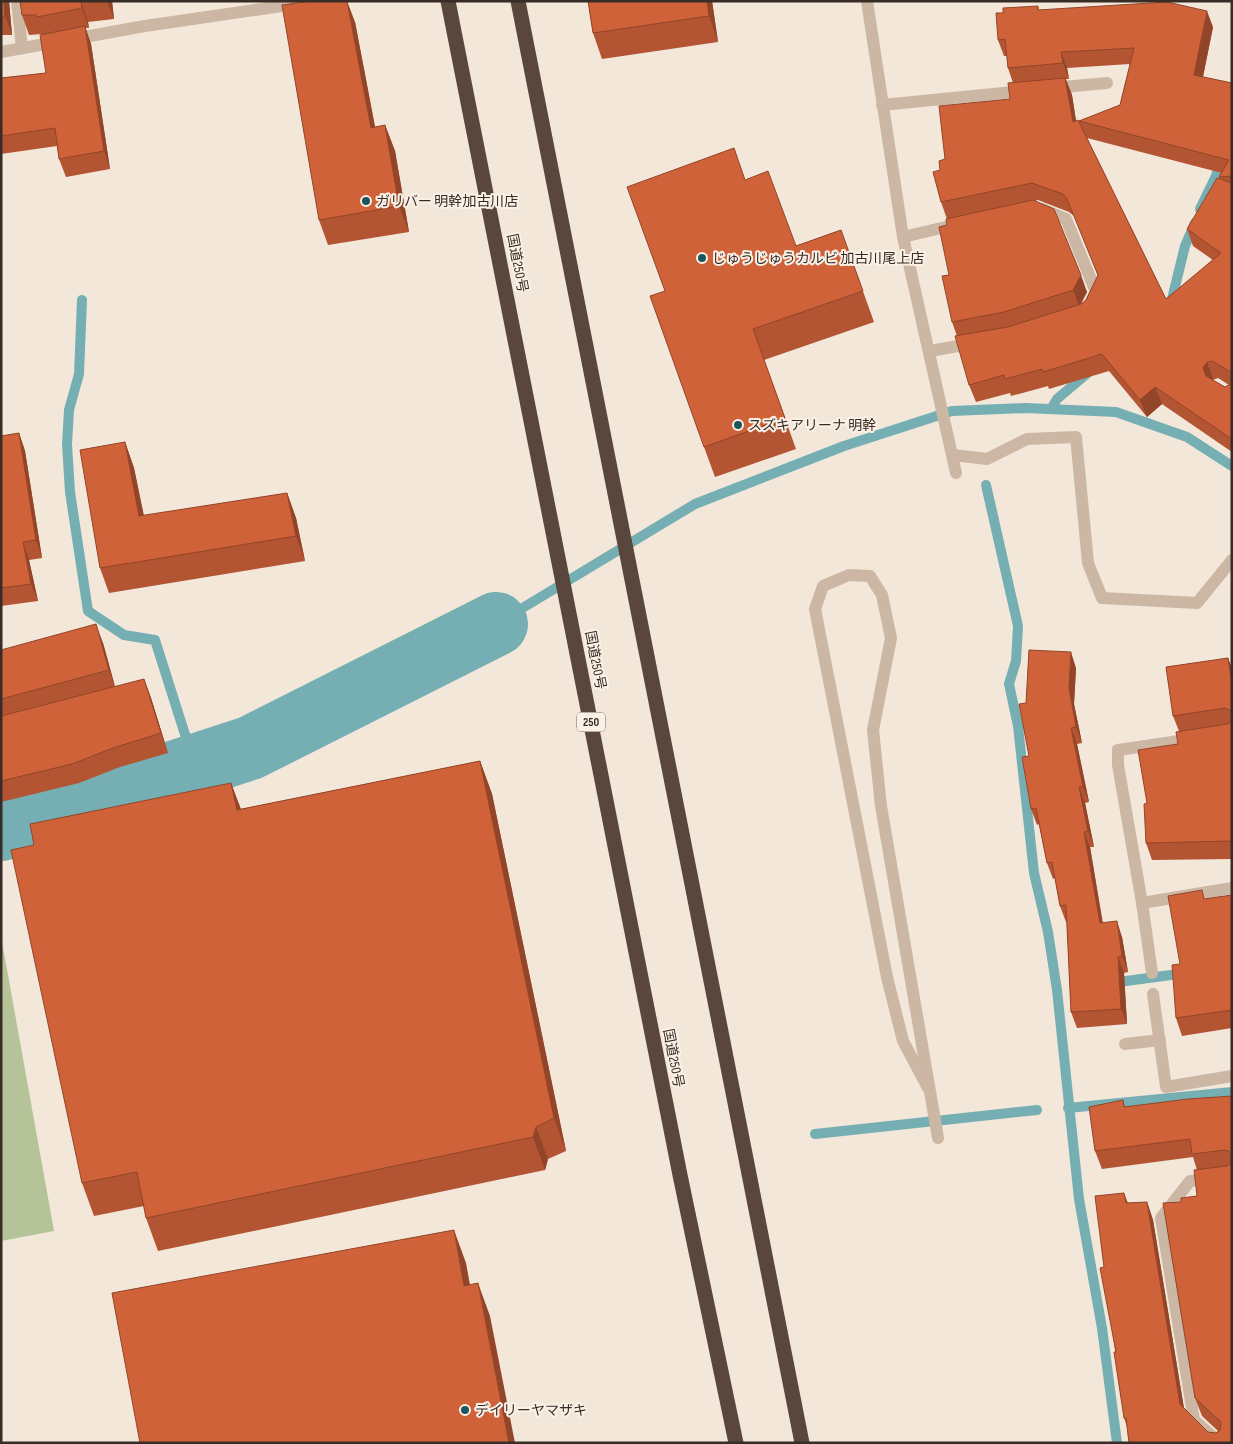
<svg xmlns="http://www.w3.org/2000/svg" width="1233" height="1444" font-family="'Sofia Sans Condensed','Noto Sans JP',sans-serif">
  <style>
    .green { fill: #b4c498 }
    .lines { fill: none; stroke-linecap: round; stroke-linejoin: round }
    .stream { stroke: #76afb3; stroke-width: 10 }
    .river { stroke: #76afb3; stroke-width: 64 }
    .minor { stroke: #ccb7a4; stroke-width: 12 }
    .highway { stroke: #59463d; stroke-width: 15 }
    .wall { fill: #b35432; fill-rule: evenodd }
    .shaded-wall { fill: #924529 }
    .building { fill: #d0623a; stroke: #924529 }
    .poi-dot { fill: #18565c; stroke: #fbf1e6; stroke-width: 2 }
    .labels { text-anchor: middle; stroke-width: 4; stroke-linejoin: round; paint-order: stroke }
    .shield { fill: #fbf1e6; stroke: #726760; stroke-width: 1 }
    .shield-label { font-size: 12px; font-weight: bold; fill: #372c26 }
    .poi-label { font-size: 14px; fill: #372c26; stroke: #fbf1e6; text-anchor: start }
    .street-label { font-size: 14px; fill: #372c26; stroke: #fbf1e6 }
  </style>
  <rect width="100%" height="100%" fill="#f3e7d9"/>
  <path class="green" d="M1 936 54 1231 1 1241Z"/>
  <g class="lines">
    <g class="stream">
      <path d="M1200 209 1216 176 1220 160"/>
      <path d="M82 300 79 374 69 410 67 444 70 492 88 611 124 635 155 640 195 766"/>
      <path d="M1169 304 1172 299 1185 246 1195 223"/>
      <path d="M1051 409 1057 399 1090 371"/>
      <path d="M986 485 1018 626 1016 661 1009 684 1018 726 1034 873 1048 932 1057 990 1079 1199 1102 1328 1117 1443"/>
      <path d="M496 624 695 504 844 446 952 411 1026 408 1116 412 1187 437 1232 466"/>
      <path d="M1111 983 1186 973"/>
      <path d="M1068 1108 1232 1092"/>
      <path d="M815 1134 1037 1110"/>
    </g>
    <path class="river" d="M1 829 250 748 496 624"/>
    <g class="minor">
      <path d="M17 1 22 48"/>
      <path d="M867 1 903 237 956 473"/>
      <path d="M1 52 145 26 316 1"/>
      <path d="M1052 88 1107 83"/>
      <path d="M882 105 1024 91"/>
      <path d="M1042 209 1066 219 1096 292 1092 299"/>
      <path d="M903 237 954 225"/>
      <path d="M930 351 975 343"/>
      <path d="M953 455 987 459 1027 439 1076 437 1088 563 1102 598 1197 603 1232 560"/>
      <path d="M1142 903 1232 888"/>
      <path d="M1152 973 1142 903 1118 765V750L1193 739"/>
      <path d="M1153 994 1166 1087 1232 1076"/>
      <path d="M1125 1044 1160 1040"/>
      <path d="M928 1088 903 1041 887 977 815 609 823 586 849 575 870 576 882 595 891 638 873 730 881 806 938 1138"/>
      <path d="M1220 1443 1194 1420 1161 1218 1190 1181 1232 1176"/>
    </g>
    <g class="highway">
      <path d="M448 1 680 1175 736 1443"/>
      <path d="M518 1 802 1443"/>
    </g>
  </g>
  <g class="wall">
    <path d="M1 1H9L12 35H1Z"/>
    <path d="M20 1H112L114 19 88 22 89 28H85L91 44 110 169 66 177 59 159 57 146 1 154V78L46 73 42 34 29 35 22 15Z"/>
    <path d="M588 1H712L718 42 602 59 593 33Z"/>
    <path d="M1038 6 1039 10 1213 27 1203 77 1232 83V452L1162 404 1147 417 1109 371 1049 389 1048 386 1011 396 1010 393 976 402 969 385 957 336 952 322 949 275 947 219 941 202 940 170 945 159 1010 99 1013 83 1008 68 1007 56H1004L998 40 1003 13ZM1130 64 1120 105 1079 121H1076L1072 95 1066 79H1069L1067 68ZM1087 138 1222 173 1219 177 1220 179 1187 229 1193 246 1213 260 1166 299ZM1038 200 1069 212 1074 216 1098 276 1086 300 1081 304 1087 292 1035 201ZM1218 378 1229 385 1225 387 1213 380Z"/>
    <path d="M355 22 375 127 385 125 395 151 409 232 328 245 319 220Z"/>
    <path d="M745 180 796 246 841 230 874 322 764 360 796 449 715 477 704 447 665 291Z"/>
    <path d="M19 433 25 451 42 558 29 560 38 601 1 606V436Z"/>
    <path d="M125 442 134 468 144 516 287 493 296 518 305 561 109 593 100 568Z"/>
    <path d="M103 643 115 687 144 679 151 698 168 753 120 767 79 783 1 802V650Z"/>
    <path d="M1228 658 1232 669V859L1152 860 1146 843 1147 803 1178 744 1179 731 1173 716Z"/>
    <path d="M1076 668 1074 704 1082 743 1077 744 1089 802 1085 803 1094 847H1090L1103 923 1122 937 1128 972 1124 973 1127 1024 1077 1028 1071 1012 1067 922H1066L1060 906 1055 878 1053 879 1047 863 1039 824 1037 825 1031 809 1029 756 1026 703Z"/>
    <path d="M480 761 492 794 566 1151 548 1159 545 1170 158 1251 146 1218 144 1206 94 1216 82 1183 34 845 231 783 241 809Z"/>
    <path d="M1232 895V1028L1182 1036 1176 1018 1180 964 1206 899Z"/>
    <path d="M1232 1096V1443L1128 1429 1124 1418 1104 1267 1124 1193 1128 1203 1147 1202 1153 1220 1184 1408 1208 1432 1216 1433 1218 1431 1202 1416 1195 1398 1181 1202 1197 1196V1170L1193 1157 1102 1169 1095 1151 1123 1100 1125 1107Z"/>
  </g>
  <g class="shaded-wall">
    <path d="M4 1H9L12 35 5 16Z"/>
    <path d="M107 1H112L114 19Z"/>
    <path d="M347 1 355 22 380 153 371 128Z"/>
    <path d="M707 1H712L718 42 709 16Z"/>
    <path d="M81 2 88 22 89 28 82 8Z"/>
    <path d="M1207 11 1213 27 1200 91 1194 75Z"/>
    <path d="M85 26 91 44 110 169 104 151Z"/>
    <path d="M1061 52 1067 68 1069 79 1063 63Z"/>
    <path d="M1065 78 1072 95 1079 140 1073 122Z"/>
    <path d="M385 125 395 151 409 232 399 206Z"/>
    <path d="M1081 275 1087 292 1079 306 1073 290Z"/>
    <path d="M1207 362 1213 379 1209 385 1203 368Z"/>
    <path d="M1155 387 1162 404 1147 417 1140 400Z"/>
    <path d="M19 433 25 451 42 558 36 540Z"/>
    <path d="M125 442 134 468 149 542 139 516Z"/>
    <path d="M287 493 296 518 305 561 296 536Z"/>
    <path d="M23 542 29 560 38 601 31 584Z"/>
    <path d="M96 624 103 643 116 690 109 670Z"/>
    <path d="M1071 652 1076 668 1074 704 1082 743 1076 727 1069 688Z"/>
    <path d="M1228 658 1232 669V684Z"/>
    <path d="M144 679 151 698 168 753 161 733Z"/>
    <path d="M1071 728 1077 744 1089 802 1083 787Z"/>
    <path d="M480 761 492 794 566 1151 554 1118Z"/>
    <path d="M231 783 243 816 237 810Z"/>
    <path d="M1079 787 1085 803 1094 847 1088 831Z"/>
    <path d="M1084 832 1090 847 1105 939 1100 923Z"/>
    <path d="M1117 921 1122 937 1128 972 1122 956Z"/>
    <path d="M1118 957 1124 973 1127 1024 1121 1009Z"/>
    <path d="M536 1127 548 1159 545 1170 533 1137Z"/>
    <path d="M1147 1202 1153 1220 1186 1421 1180 1404Z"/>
    <path d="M454 1230 466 1263 476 1318 464 1286Z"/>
    <path d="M478 1283 490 1316 515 1443H509Z"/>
  </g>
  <g class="building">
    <path d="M1 1H4L5 16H1Z"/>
    <path d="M20 1H92L81 2 82 8 37 17 36 15H22Z"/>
    <path d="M311 1H347L371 128 385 125 399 206 319 220 282 5Z"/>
    <path d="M588 1H707L709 16 593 33Z"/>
    <path d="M1167 2 1207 11 1194 75 1232 83V176L1219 177 1229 160 1079 121 1120 105 1134 48 1061 52 1063 63 1008 68 1005 39 998 40 996 13H1003V8L1038 6V10Z"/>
    <path d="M85 26 104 151 59 159 55 128 1 136V78L46 73 40 35Z"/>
    <path d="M1065 78 1073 122 1078 120 1166 299 1221 253 1187 229 1217 178 1232 183V375L1231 372 1212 361 1207 362 1203 368 1206 376 1225 387 1232 383V439L1155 387 1140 400 1102 354 1043 372 1042 369 1005 379 1004 375 969 385 955 336 1008 327 1081 304 1086 300 1098 275 1067 199 1063 194 1032 183 941 202 933 172 940 170 939 161 945 159 939 106 1010 99 1008 83Z"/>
    <path d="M734 148 745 180 768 171 796 246 841 230 863 291 753 329 785 418 704 447 650 296 665 291 627 187Z"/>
    <path d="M1033 200 1054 209 1081 275 1073 290 1004 312 952 322 942 276 949 275 939 227 947 225 946 219Z"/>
    <path d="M19 433 36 540 23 542 31 584 1 588V436Z"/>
    <path d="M125 442 139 516 287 493 296 536 100 568 80 450Z"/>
    <path d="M96 624 109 670 1 699V650Z"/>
    <path d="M1029 650 1071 652 1069 688 1076 727 1071 728 1083 787H1079L1088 831 1084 832 1100 923 1117 921 1122 956 1118 957 1121 1009 1071 1012 1066 905 1060 906 1052 862 1047 863 1036 808 1031 809 1022 757 1029 756 1019 704 1026 703Z"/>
    <path d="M1228 658 1232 684V711L1225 708 1173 716 1166 667Z"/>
    <path d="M144 679 161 733 113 748 72 764 1 781V716Z"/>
    <path d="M1232 720V841L1146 843 1144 804 1147 803 1138 750 1178 744 1176 732 1227 724 1231 722Z"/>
    <path d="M480 761 554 1118 536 1127 533 1137 146 1218 137 1172 82 1183 11 850 34 845 30 824 231 783 237 810Z"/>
    <path d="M1202 890 1204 899 1232 895V1010L1176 1018 1172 965 1180 964 1168 896Z"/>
    <path d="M1232 1096V1155L1229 1151 1225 1150 1192 1154 1190 1139 1095 1151 1089 1107 1123 1100 1124 1107 1188 1099Z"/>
    <path d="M1232 1163V1443H1129L1126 1418H1124L1114 1352H1116L1100 1268 1104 1267 1095 1196 1124 1193 1126 1203 1147 1202 1180 1404 1208 1432 1216 1433 1220 1430 1221 1422 1195 1398 1163 1203 1181 1202V1198L1197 1196 1194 1170 1227 1166Z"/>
    <path d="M454 1230 464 1286 478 1283 509 1443H140L112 1293Z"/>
  </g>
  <g class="poi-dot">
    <circle cx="366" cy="201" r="5"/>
    <circle cx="702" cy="258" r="5"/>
    <circle cx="738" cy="425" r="5"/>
    <circle cx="465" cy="1410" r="5"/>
  </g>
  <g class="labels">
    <rect class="shield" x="577" y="712.5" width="28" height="19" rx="4"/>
    <g class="shield-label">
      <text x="591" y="726">250</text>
    </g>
    <g class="poi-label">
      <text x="376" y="206">ガリバー 明幹加古川店</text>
      <text x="712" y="263">じゅうじゅうカルビ 加古川尾上店</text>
      <text x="748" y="430">スズキアリーナ 明幹</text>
      <text x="475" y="1415">デイリーヤマザキ</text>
    </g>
    <g class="street-label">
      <text transform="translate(518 263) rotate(79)" y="5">国道250号</text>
      <text transform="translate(596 660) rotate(79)" y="5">国道250号</text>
      <text transform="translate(674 1058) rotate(79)" y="5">国道250号</text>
    </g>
  </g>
  <rect width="1233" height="1444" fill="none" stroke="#372c26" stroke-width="5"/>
</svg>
